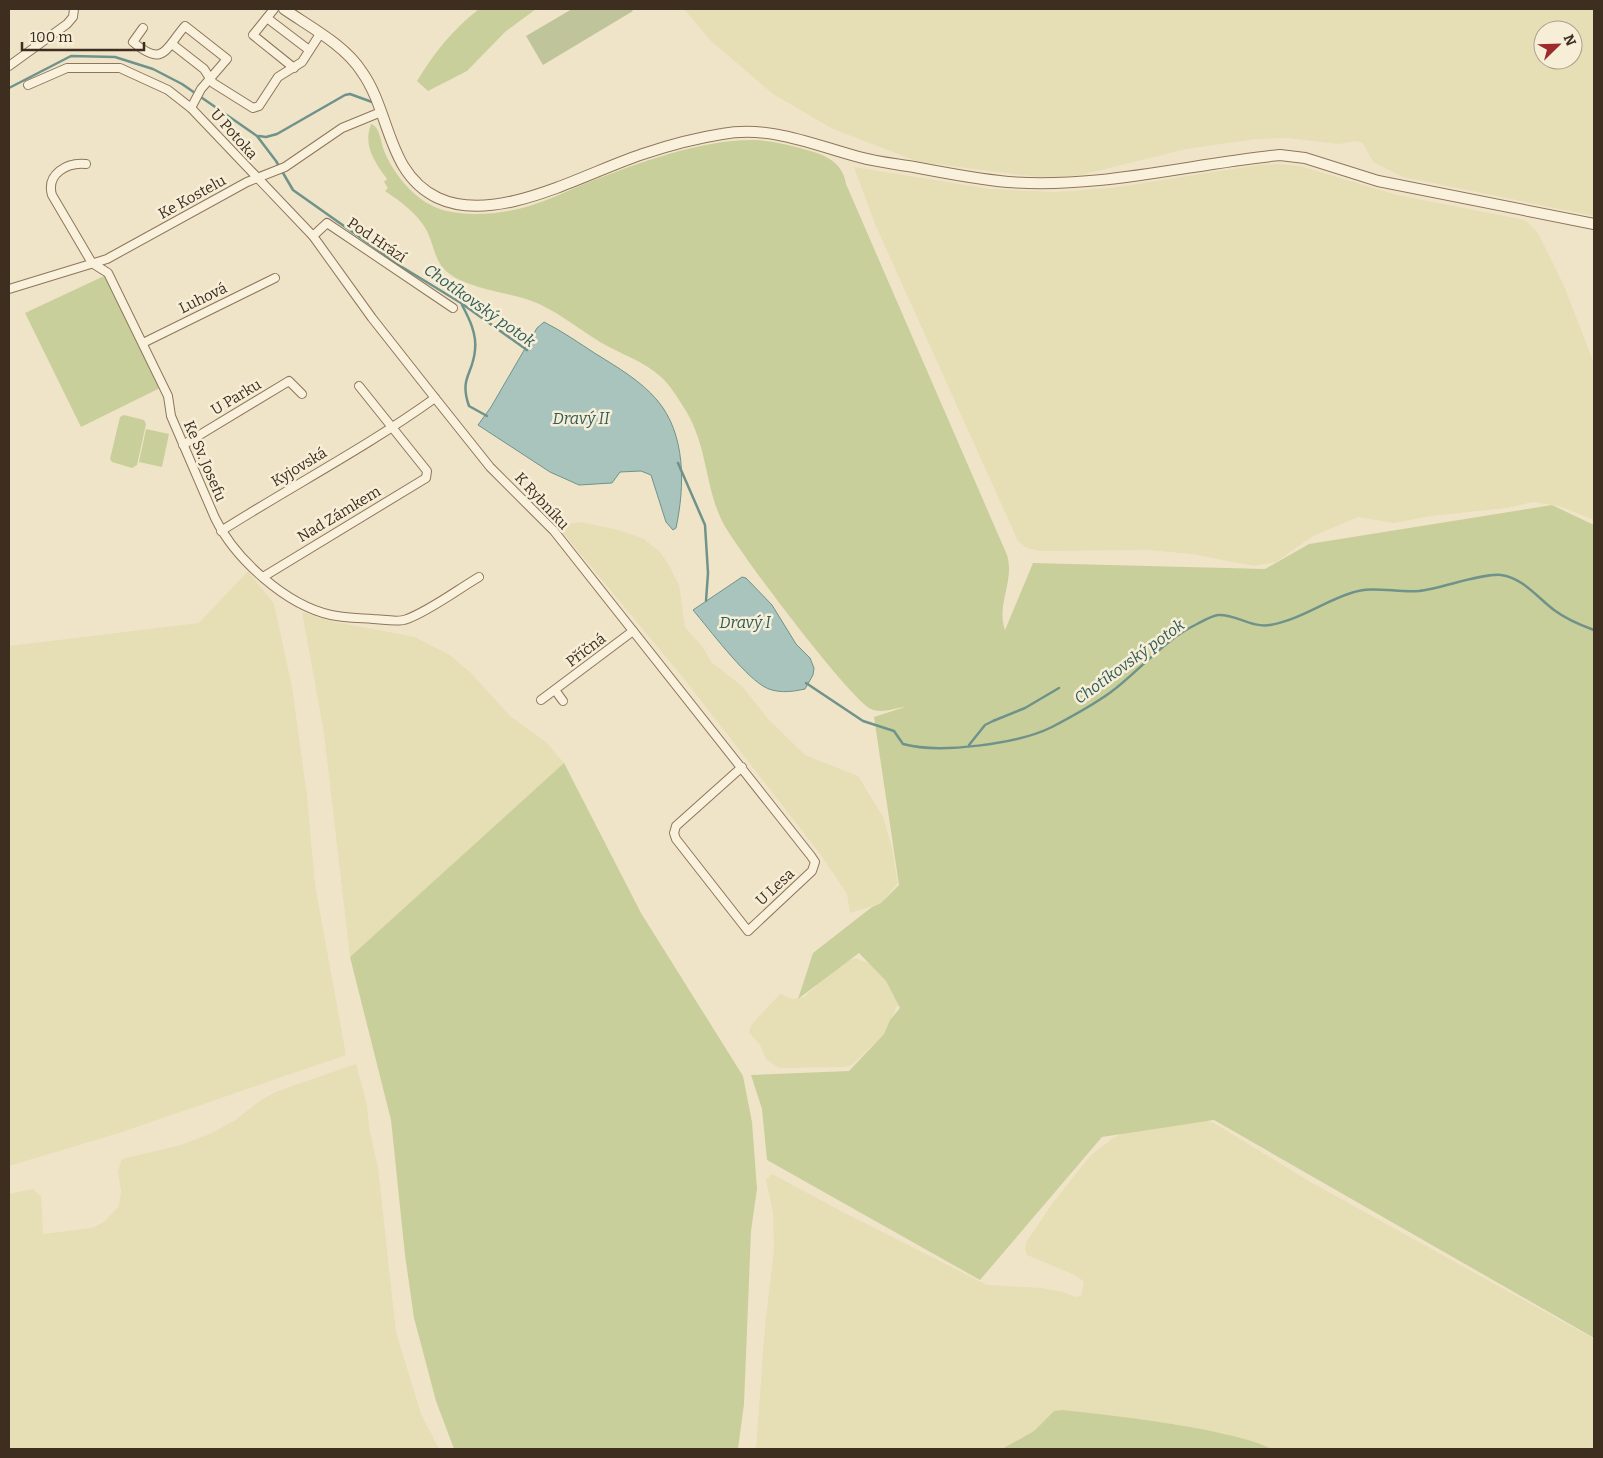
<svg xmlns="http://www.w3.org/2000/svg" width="1603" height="1458" font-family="Bitter,serif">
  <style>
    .farmland { fill: #e6deb5; fill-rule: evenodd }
    .green { fill: #c9cf9b }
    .cemetery { fill: #bfc49a }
    .water { fill: #a9c4bc; stroke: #6f938a }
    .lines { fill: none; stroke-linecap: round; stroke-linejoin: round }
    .stream { stroke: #6f938a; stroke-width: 2.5 }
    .minor-casing { stroke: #8d765c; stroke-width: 10 }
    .tertiary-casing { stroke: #8d765c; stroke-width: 12 }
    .minor { stroke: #faf1dc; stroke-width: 8 }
    .tertiary { stroke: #faf1dc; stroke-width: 10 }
    .labels { text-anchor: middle; stroke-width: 5; stroke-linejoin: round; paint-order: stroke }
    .street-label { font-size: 15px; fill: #3d2e20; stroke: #f7eed8 }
    .water-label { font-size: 16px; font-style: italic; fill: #2f5d5a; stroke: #f7eed8 }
  </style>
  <rect width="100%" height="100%" fill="#f0e4c8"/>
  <g class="farmland">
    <path d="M684 9H1594V216L1403 177 1373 162 1363 143 1355 141 1339 144 1288 138 1256 139 1186 149 1081 175 1046 178 919 162 833 129 773 94 711 41ZM1543 30H1573V60H1543Z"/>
    <path d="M1279 164 1300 166 1397 195 1525 220 1538 233 1564 286 1594 363V520L1559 506 1533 502 1507 508 1430 516 1394 523 1358 517 1313 536 1276 562 1254 566 1192 554 1148 550 1040 551 1027 548 1018 541 875 224 854 167 990 189 1055 192 1111 188 1259 165Z"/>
    <path d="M580 522 619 530 644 539 659 551 667 562 679 585 685 627 704 649 711 662 741 685 769 720 805 755 858 776 883 817 891 844 898 883 881 903 850 913 847 894 821 855 685 680 564 534V525Z"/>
    <path d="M248 571 274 604 292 687 307 796 315 885 346 1055 119 1133 9 1166V646L199 623Z"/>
    <path d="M302 612 330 621 415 637 451 656 470 672 510 716 546 742 564 763 350 957 324 733Z"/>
    <path d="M856 958 870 964 886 981 898 1004 884 1034 852 1065 845 1067 779 1068 766 1059 760 1045 749 1032 752 1024 780 994 793 999 804 997 843 962Z"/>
    <path d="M356 1064 367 1105 369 1127 378 1168 396 1332 421 1414 439 1449H9V1194L33 1189 41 1196 43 1234 92 1228 104 1222 119 1206 121 1191 118 1171 122 1159 181 1145 210 1134 234 1121 261 1100 278 1091Z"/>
    <path d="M1201 1119 1214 1123 1307 1180 1594 1339V1449H1272L1262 1444 1219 1433 1167 1423 1054 1411 1034 1431 1002 1449H756L765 1326 774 1250 773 1213 766 1180 772 1174 841 1211 987 1285 1042 1288 1063 1292 1076 1297 1081 1296 1084 1282 1077 1276 1027 1255 1025 1249 1027 1241 1052 1204 1090 1156 1113 1138 1131 1130Z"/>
  </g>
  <g class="green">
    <path d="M479 9H536L505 32 467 71 428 91 417 81C434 53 453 29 479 9Z"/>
    <path d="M371 124C380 126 381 144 385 153 396 178 419 205 447 211 470 216 496 214 518 209 544 203 566 191 589 182 638 163 702 139 755 140 773 141 789 145 807 150 826 155 843 163 846 184L1007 555C1015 581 996 604 1005 630L1033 563 1265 569 1309 544 1552 505 1594 525V1338L1214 1120 1102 1137 980 1280 767 1160 762 1109 751 1075 849 1071 884 1034 890 1020 900 1008 886 981 859 953 798 999 813 953 872 907 881 903 899 885 874 717 905 707C894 708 882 714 871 709 851 701 732 544 721 519 705 484 707 446 686 411 679 400 671 386 661 377 644 361 620 354 600 342 577 328 555 309 529 300 506 292 463 288 445 270 435 261 433 243 427 231 418 214 400 201 385 191L388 188 384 182 387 179C374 161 363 146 371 124Z"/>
    <path d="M104 276 160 388 81 427 25 313Z"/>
    <path d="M124 415 144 420 146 424 137 465 132 468 112 462 110 459 120 417Z"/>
    <path d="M146 429 169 434 162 467 139 462Z"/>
    <path d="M564 763 641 913 743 1076 752 1122 757 1189 751 1231 744 1404 738 1449H454L436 1401 414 1318 405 1255 391 1120 350 957Z"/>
    <path d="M1062 1410C1111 1415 1159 1421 1206 1430 1228 1435 1252 1439 1272 1449H1002L1034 1431 1054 1411Z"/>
  </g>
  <path class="cemetery" d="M572 9H631L633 11 543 65 526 36Z"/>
  <g class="water">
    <path d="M544 322C562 331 579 343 596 354 617 367 641 381 657 400 686 434 685 486 676 528L673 530 666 522 651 475 641 471 620 472 612 483 579 485 550 472 478 425 491 407 537 328Z"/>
    <path d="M742 577 746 578 772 605 796 644 810 658 814 668 813 675 805 689C792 692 775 694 763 686 742 673 710 630 693 610Z"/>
  </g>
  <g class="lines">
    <g class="stream">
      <path d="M9 88 71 56 115 57 153 69 182 84 257 136 276 161 293 190 402 267 461 303 527 350"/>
      <path d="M259 136 266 137 277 134 345 95 350 94 372 102"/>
      <path d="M462 305C469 318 477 334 475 350 473 375 459 377 469 406L487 416"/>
      <path d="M678 463 705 525 708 573 706 601"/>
      <path d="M806 683 863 721 894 731 903 744C939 754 1018 744 1052 727 1071 717 1093 705 1111 692 1140 670 1164 640 1197 624 1203 621 1211 616 1218 615 1236 614 1251 628 1270 625 1299 620 1323 602 1351 593 1373 585 1396 593 1419 591 1440 589 1482 573 1501 575 1523 578 1537 597 1554 610 1566 619 1580 625 1594 630"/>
      <path d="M969 745 985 725 993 721 1025 708 1059 688"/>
    </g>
    <g class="minor-casing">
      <g id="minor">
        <path d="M274 9 253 35 294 68"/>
        <path d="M267 18 309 50"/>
        <path d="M143 28 133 42C164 68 165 49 185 26L227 59 201 89 191 108"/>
        <path d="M172 44 204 69 213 83 253 108 259 106 278 77 302 62 320 34"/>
        <path d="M9 66 67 24 73 17 74 9"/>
        <path d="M28 85 67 68H120L168 90 191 108 313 236 372 318 435 398 490 467 554 531 811 856 815 862 812 871 748 931 676 839 674 833 676 826 742 767"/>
        <path d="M86 164C67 162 46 174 52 195L92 263 108 273 168 396 171 416 215 518C235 559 286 605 331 615 345 618 359 618 373 619 382 619 398 623 407 619 429 611 457 590 479 577"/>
        <path d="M313 236 327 223 453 308"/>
        <path d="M9 289 107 259 247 182 285 167 342 128 381 112"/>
        <path d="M143 343 275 278"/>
        <path d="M183 445 289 381 302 394"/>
        <path d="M221 531C292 486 367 447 435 398"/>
        <path d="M263 577 426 478 427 471 359 386"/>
        <path d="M555 690 563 701"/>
        <path d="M541 700 633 631"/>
      </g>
    </g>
    <g class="tertiary-casing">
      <path id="tertiary" d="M284 9C310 27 345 45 362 72 391 113 387 174 438 198 498 226 588 171 646 153 670 145 697 138 722 134 770 125 814 145 859 157 877 162 896 164 914 167 945 173 976 179 1008 182 1100 189 1189 164 1280 155L1305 158 1378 181 1594 224"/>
    </g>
    <use href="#minor" class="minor"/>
    <use href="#tertiary" class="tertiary"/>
  </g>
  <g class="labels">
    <g class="street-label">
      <text transform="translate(234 134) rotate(48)" y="5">U Potoka</text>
      <text transform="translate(192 197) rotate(-29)" y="5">Ke Kostelu</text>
      <text transform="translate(377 240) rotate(34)" y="5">Pod Hrází</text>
      <text transform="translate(203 298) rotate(-26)" y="5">Luhová</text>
      <text transform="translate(236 397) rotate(-31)" y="5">U Parku</text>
      <text transform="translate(205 461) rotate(67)" y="5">Ke Sv. Josefu</text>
      <text transform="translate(299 467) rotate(-31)" y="5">Kyjovská</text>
      <text transform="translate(542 501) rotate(47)" y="5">K Rybníku</text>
      <text transform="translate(339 514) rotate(-31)" y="5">Nad Zámkem</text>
      <text transform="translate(586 650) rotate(-37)" y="5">Příčná</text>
      <text transform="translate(775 887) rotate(-43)" y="5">U Lesa</text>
    </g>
    <g class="water-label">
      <text transform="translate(480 305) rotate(35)" y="6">Chotíkovský potok</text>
      <text x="581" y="424">Dravý II</text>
      <text x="745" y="628">Dravý I</text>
      <text transform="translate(1129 661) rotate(-36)" y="6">Chotíkovský potok</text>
    </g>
  </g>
  <rect width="1603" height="1458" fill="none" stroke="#3d2e20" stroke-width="20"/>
  <g transform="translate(1558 45) rotate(67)"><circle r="24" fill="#f7eed8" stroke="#ada18e"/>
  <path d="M0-4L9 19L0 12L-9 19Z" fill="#9e2a2b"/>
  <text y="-8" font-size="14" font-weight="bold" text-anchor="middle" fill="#3d2e20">N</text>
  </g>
  <path d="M22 42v8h122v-8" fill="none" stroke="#3d2e20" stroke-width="2.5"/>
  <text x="30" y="42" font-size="15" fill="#3d2e20" stroke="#f7eed8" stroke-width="4" paint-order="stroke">100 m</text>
</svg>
